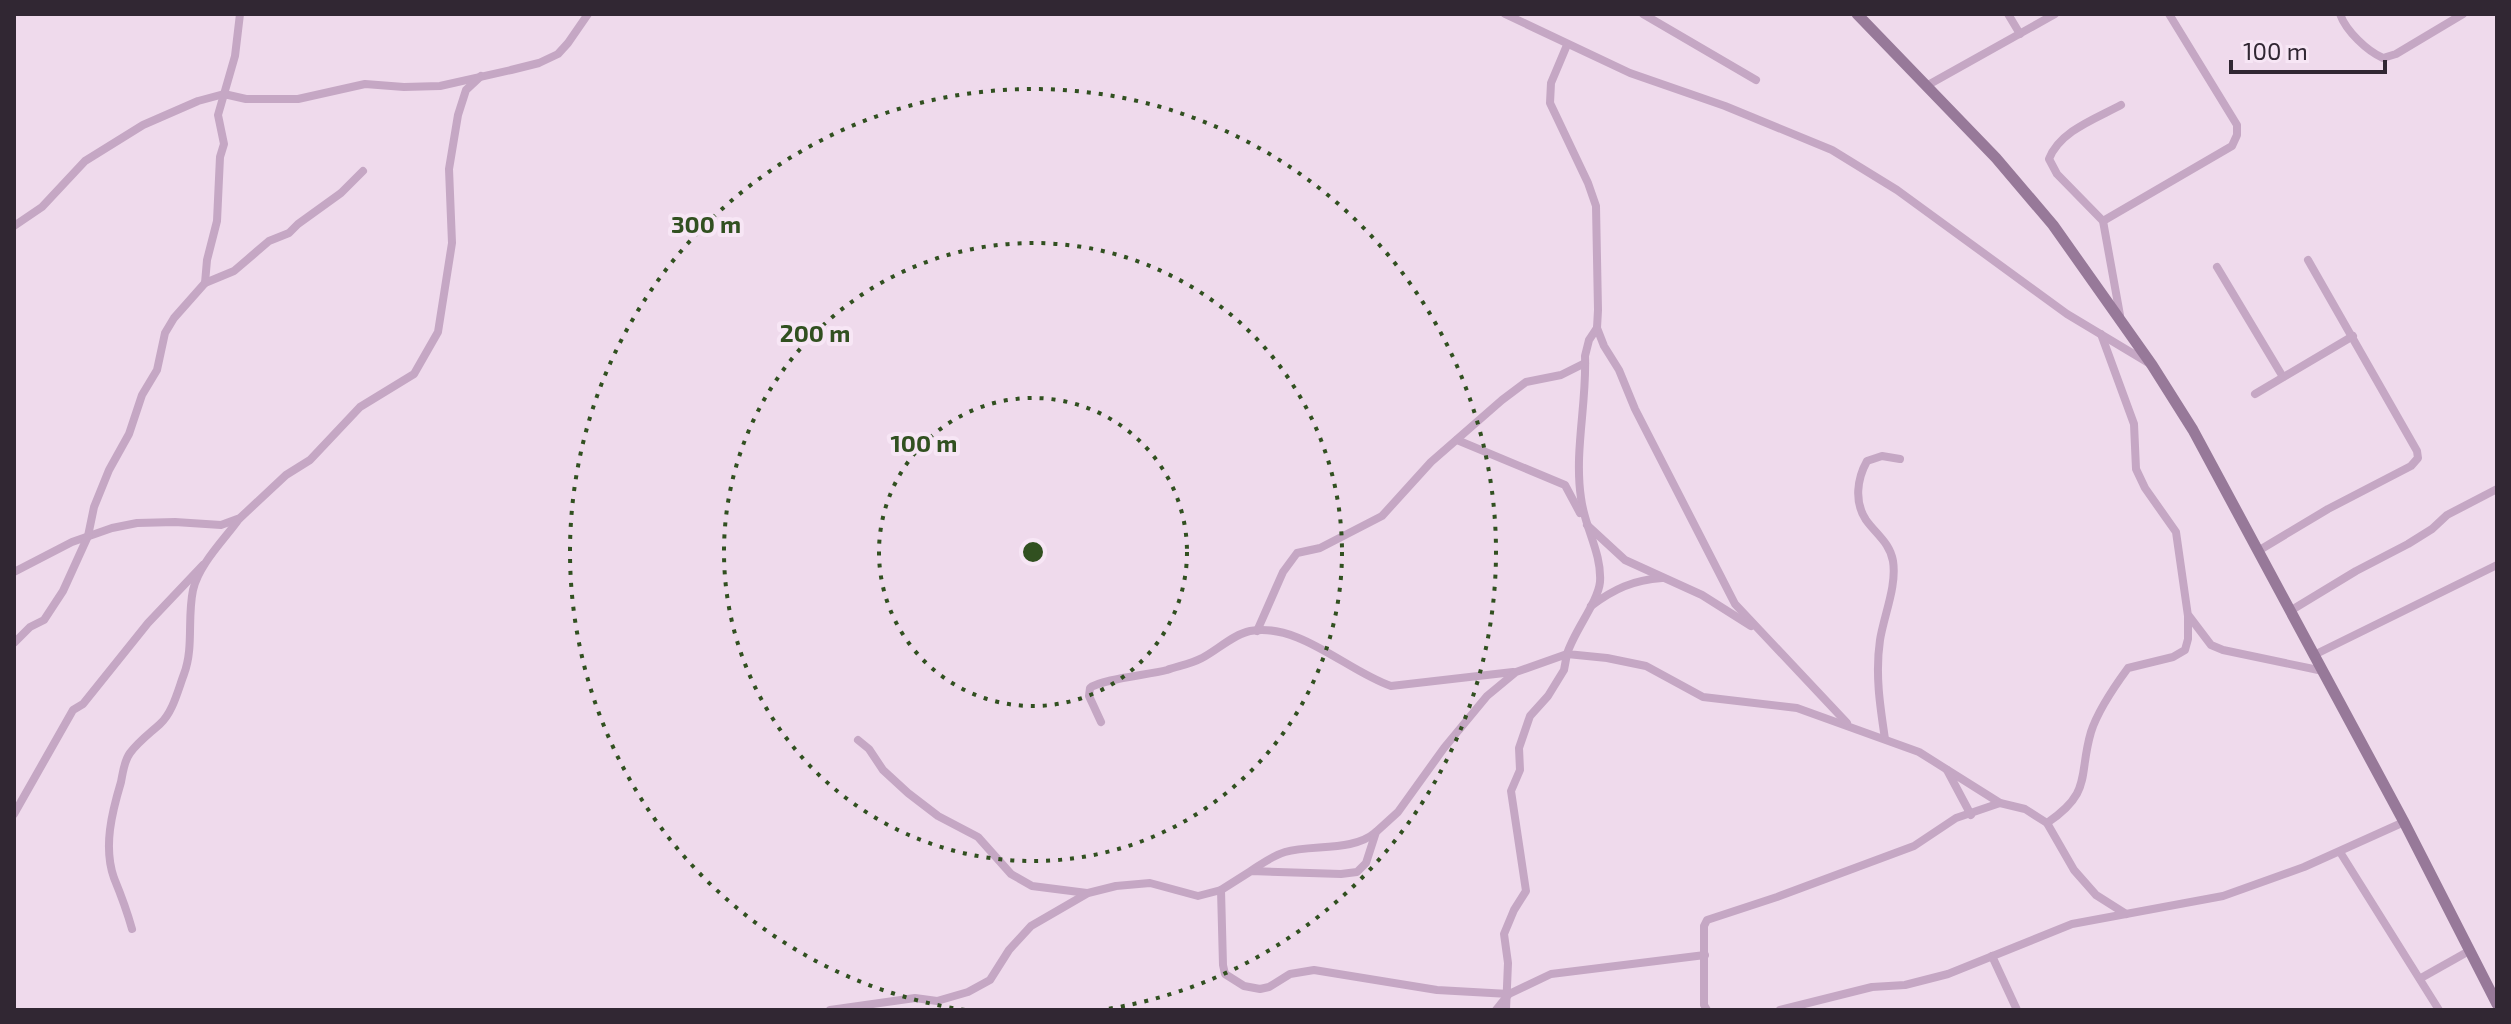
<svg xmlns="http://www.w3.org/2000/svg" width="2511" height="1024" font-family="'Exo 2',sans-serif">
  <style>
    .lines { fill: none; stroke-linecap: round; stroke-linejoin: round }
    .street { stroke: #c5a7c4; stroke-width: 8 }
    .secondary { stroke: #977999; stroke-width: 11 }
    .ring { fill: none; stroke: #315020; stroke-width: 4; stroke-dasharray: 4 8 }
    .centre { fill: #315020; stroke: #f7e6f5; stroke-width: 4 }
    .ring-label { font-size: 24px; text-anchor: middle; font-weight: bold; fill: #315020; stroke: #f7e6f5; stroke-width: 8; stroke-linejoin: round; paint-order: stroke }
  </style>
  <rect width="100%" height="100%" fill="#efdaec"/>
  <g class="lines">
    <g class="street">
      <path d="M1505 14 1630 73 1725 106 1832 150 1897 190 2067 314 2147 362"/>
      <path d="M1643 14 1756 80"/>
      <path d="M2008 14 2020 34"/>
      <path d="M2340 14C2346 31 2367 51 2383 58L2396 54 2463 14"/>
      <path d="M1567 45 1551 83 1550 103 1588 183 1596 206 1598 310 1597 328 1589 340 1585 356C1587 403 1574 451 1581 498 1584 526 1602 553 1600 582 1598 602 1574 631 1567 654L1607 658 1646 666 1703 697 1797 708 1919 752 2000 803 2025 809 2047 823 2074 870 2096 895 2126 914"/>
      <path d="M1928 85 2055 14"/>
      <path d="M2103 221 2232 146 2237 135V125L2169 14"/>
      <path d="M14 226 42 207 85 161 143 125 198 101 224 94 246 99H298L365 84 404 87 440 86 511 70 539 63 558 54 568 43 588 14"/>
      <path d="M2217 267 2283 377"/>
      <path d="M205 283 207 260 217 221 220 157 224 144 218 115 235 56 240 14"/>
      <path d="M2120 315 2103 221 2057 174 2049 159C2060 131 2095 119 2121 105"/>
      <path d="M1597 328 1604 346 1619 370 1635 409 1735 604 1847 723"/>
      <path d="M2255 394 2353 336"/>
      <path d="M1457 440 1565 485 1580 513"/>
      <path d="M1587 525 1625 560 1702 595 1751 626"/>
      <path d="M2258 551 2328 509 2411 466 2418 458 2417 451 2308 260"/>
      <path d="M14 572 72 542 112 528 137 523 175 522 221 525 240 518 286 475 310 460 360 407 414 374 438 332 452 243 449 169 458 115 466 90 481 76"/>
      <path d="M1591 606C1614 589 1633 580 1662 578"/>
      <path d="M2290 611 2356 571 2408 544 2432 529 2447 515 2497 489"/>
      <path d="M2189 616 2211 645 2223 650 2323 671"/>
      <path d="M1257 631 1283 572 1297 553 1320 548 1382 516 1431 462 1502 400 1526 382 1561 375 1585 363"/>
      <path d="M14 643 30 627 44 620 63 591 88 536 94 507 109 470 129 434 142 395 157 370 165 333 174 318 205 283 234 271 269 241 289 233 298 224 341 193 363 171"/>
      <path d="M2314 655 2497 565"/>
      <path d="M1101 722 1089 696 1090 688C1101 679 1148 675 1167 670 1178 666 1191 664 1202 658 1216 651 1234 634 1250 631 1299 622 1347 671 1391 686L1513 672"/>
      <path d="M1885 739C1880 706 1875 674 1880 640 1884 615 1897 586 1893 561 1890 543 1876 534 1866 520 1854 502 1857 479 1867 461L1882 456 1900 459"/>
      <path d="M858 740 869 749 883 770 908 793 938 816 978 837 1011 874 1032 886 1087 893"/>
      <path d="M1947 770 1971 815"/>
      <path d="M14 814 73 710 83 704 148 623 203 565"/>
      <path d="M2047 823C2093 792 2078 776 2091 732 2098 710 2114 687 2128 668L2173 657 2185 650 2188 639V616L2176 532 2145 488 2136 469 2134 424 2101 334"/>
      <path d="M2340 852 2439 1010"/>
      <path d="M1252 870C1263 863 1272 856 1285 852 1313 844 1353 852 1376 832"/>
      <path d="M132 929C127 911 121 895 114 878 103 847 112 812 121 782 123 772 124 761 130 753 139 741 149 734 160 724 173 712 178 690 184 674 194 647 187 619 193 590 199 564 224 540 239 519"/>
      <path d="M1992 956 2017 1010"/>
      <path d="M2421 978 2469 951"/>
      <path d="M830 1010 915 998 937 1001 968 992 990 980 1009 950 1031 926 1088 893 1116 886 1150 883 1198 896 1221 890"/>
      <path d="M1496 1010 1508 995"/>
      <path d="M1506 1010 1508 963 1504 934 1514 910 1526 891 1511 791 1520 770 1519 748 1530 716 1548 696 1564 670 1567 654 1516 672 1487 696 1444 748 1398 812 1376 832 1366 863 1357 872 1341 874 1251 871 1221 890 1223 965 1225 974 1244 986 1260 989 1269 987 1290 974 1314 970 1437 990 1509 994 1551 974 1705 955"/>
      <path d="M1707 1010 1704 1005V926L1707 920 1777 897 1914 846 1956 818 2000 803"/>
      <path d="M1780 1010 1872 987 1905 985 1948 974 2072 924 2223 896 2304 867 2404 822"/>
    </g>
    <path class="secondary" d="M1857 14 1996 158 2053 225 2152 365 2193 430 2404 822 2497 1004"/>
  </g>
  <g class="ring">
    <circle cx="1033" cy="552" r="154"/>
    <circle cx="1033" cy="552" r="309"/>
    <path d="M965 1010A463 463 0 1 1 1101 1010"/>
  </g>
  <circle cx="1033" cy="552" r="12" class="centre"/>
  <g class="ring-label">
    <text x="706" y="233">300 m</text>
    <text x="815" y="342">200 m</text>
    <text x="924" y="452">100 m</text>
  </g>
  <rect width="2511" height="1024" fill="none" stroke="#312733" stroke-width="32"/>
  <path d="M2231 60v12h154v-12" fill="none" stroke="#312733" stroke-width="4"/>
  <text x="2243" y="60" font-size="24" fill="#312733" stroke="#f7e6f5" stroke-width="6" paint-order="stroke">100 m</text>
</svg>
